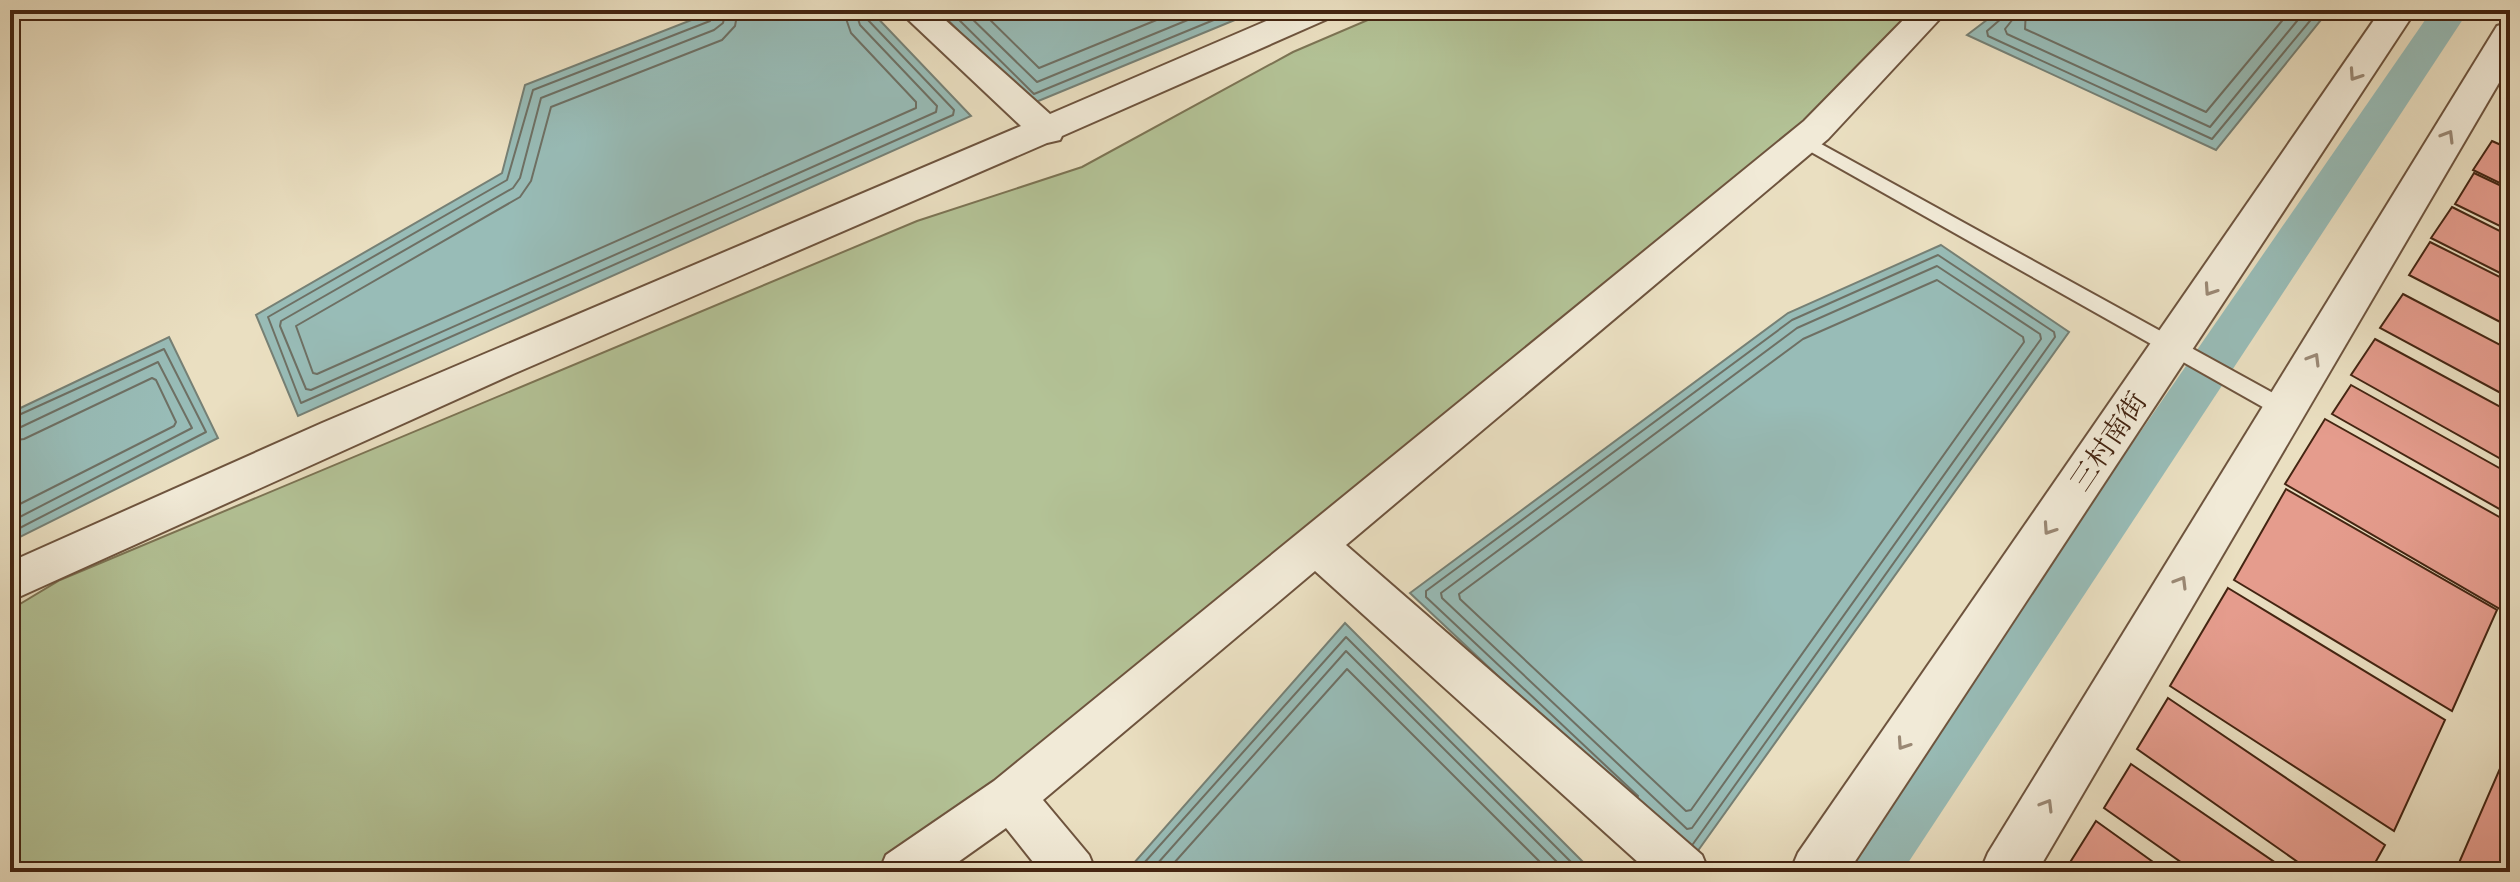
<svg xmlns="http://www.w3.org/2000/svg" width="2520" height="882" font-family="Cardo,'Noto Serif SC',serif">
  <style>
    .green { fill: #b3c296; stroke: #7c7454; stroke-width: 2 }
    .water { fill: #98bcb7; stroke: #768075; stroke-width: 2 }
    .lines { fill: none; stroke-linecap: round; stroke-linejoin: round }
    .shore { stroke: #6e7064; stroke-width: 2 }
    .canal { fill: #98bcb7; fill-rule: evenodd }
    .building { fill: #e59c8d; stroke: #442512; stroke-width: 2 }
    .service-casing { stroke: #6e543e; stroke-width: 4 }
    .minor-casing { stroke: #6e543e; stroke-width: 4 }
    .tertiary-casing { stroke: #6e543e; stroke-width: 4 }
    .service { fill: #f1ead7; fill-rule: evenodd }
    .minor { fill: #f1ead7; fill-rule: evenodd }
    .tertiary { fill: #f1ead7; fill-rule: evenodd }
    .oneway { stroke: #9a8874 }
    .labels { text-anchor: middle; stroke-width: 7; stroke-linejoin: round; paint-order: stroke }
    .street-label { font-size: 28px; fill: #442512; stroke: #f1ead7 }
  </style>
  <rect width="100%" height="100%" fill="#eadfc1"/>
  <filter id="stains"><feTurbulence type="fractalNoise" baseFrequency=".0025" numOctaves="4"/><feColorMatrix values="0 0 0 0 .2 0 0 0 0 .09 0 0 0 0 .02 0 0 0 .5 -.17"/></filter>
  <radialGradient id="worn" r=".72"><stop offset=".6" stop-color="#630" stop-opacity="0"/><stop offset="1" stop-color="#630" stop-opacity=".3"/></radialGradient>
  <path class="green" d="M1391 10H1914L1794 167 902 872H10V610L60 580 917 221 1082 167 1293 52Z"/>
  <g class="water">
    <path d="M717 10H870L971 116 298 416 256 315 502 173 525 85Z"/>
    <path d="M938 10H1259L1031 104Z"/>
    <path d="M2000 10H2329L2216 150 1967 35Z"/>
    <path d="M1941 245 2069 332 1692 859 1410 593 1788 313Z"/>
    <path d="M169 337 218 438 10 542V413Z"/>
    <path d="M1345 623 1593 872H1126Z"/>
  </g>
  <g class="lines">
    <g class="shore">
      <path d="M716 10 710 21 533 90 507 180 268 317 301 403 953 115 954 110 867 19 865 10"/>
      <path d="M726 10 723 23 714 30 541 98 520 178 513 188 281 321 280 326 306 389 311 390 936 112 937 106 860 25 855 10"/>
      <path d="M738 10 735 26 722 40 551 107 531 181 520 197 296 326 313 373 317 374 916 108V102L851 33 843 10"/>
      <path d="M949 10 1034 94 1238 10"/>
      <path d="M963 10 1037 82 1212 10"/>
      <path d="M980 10 1039 68 1181 10"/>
      <path d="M2004 10 2002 18 1987 31 1988 36 2212 139 2319 10"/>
      <path d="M2014 10 2013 19 2005 29 2007 34 2210 127 2306 10"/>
      <path d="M2026 10 2025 29 2206 112 2291 10"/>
      <path d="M1937 266 2040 334 2041 339 1692 828 1687 829 1442 598 1441 593 1797 328Z"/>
      <path d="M1937 280 2023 337 2024 342 1691 810 1686 811 1460 599 1459 594 1803 339Z"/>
      <path d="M10 419 164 349 206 432 10 533"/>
      <path d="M10 429 21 427 158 362 192 428 10 522"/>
      <path d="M10 441 24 439 152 378 156 380 176 422 174 426 10 509"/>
      <path d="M1638 796 1426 597V591L1792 320 1938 255 2054 332 2055 337 1693 844"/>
      <path d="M1136 872 1346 637 1581 872"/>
      <path d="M1150 872 1346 651 1567 872"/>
      <path d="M1166 872 1347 669 1550 872"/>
    </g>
    <path class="canal" d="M2432 10H2469L1902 872H1842L1850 852Z"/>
  </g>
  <g class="building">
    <path d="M2492 141 2510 149V188L2473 170Z"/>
    <path d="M2474 173 2510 190V231L2455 204Z"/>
    <path d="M2452 207 2510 236V278L2431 238Z"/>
    <path d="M2430 242 2510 282V327L2409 275Z"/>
    <path d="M2403 294 2510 350V398L2380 328Z"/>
    <path d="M2375 339 2510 412V464L2351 375Z"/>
    <path d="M2351 385 2510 474V515L2332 414Z"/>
    <path d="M2325 419 2510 523V588L2500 609 2285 484Z"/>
    <path d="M2286 489 2497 610 2452 711 2234 580Z"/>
    <path d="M2228 588 2445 720 2394 831 2170 686Z"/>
    <path d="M2168 698 2385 845 2370 872H2312L2137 749Z"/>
    <path d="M2505 757 2510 759V872H2455Z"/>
    <path d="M2131 764 2289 872H2195L2104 808Z"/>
    <path d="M2096 821 2167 872H2064Z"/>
  </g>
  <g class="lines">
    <g class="service-casing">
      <path id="service" d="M1803 134 2291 403 2294 409 2291 415H2277L1797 144 1794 140 1797 136Z"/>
    </g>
    <g class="minor-casing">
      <g id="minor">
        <path d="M898 10H934L1050 114 1292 10H1337L1332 17 1062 136 1060 140 1047 143 513 374 10 601V562L322 423 1021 126Z"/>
        <path d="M1913 10H1948L1828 139 1346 545 1702 855 1709 872H1649L1315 571 1043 800 1089 855 1096 872H1041L1006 828 944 872H879L886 855 994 781 1804 121Z"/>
      </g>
    </g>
    <g class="tertiary-casing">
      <g id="tertiary">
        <path d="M2381 10H2416L1848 872H1790L1798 853Z"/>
        <path d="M2510 22V64L2037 872H1980L1988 853 2497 26Z"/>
      </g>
    </g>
    <use href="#service" class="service"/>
    <use href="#minor" class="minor"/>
    <use href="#tertiary" class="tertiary"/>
  </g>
  <defs><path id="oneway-chevron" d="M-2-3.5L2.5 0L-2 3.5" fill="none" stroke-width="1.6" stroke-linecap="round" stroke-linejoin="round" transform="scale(2)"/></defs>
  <g class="oneway">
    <use href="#oneway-chevron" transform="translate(2355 75) rotate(124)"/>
    <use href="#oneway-chevron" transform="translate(2448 136) rotate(-59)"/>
    <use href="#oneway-chevron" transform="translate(2210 290) rotate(124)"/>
    <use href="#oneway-chevron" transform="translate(2314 359) rotate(-59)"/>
    <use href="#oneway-chevron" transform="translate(2049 529) rotate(124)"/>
    <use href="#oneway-chevron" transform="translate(2181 582) rotate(-59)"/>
    <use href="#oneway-chevron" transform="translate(1903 744) rotate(124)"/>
    <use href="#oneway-chevron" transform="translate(2047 805) rotate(-59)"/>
  </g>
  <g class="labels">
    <g class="street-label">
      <text transform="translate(2108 441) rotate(-56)" y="10">三村南街</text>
    </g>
  </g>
  <rect width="2520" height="882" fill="none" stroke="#eadfc1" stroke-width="40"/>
  <rect x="12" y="12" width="2496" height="858" fill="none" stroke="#442512" stroke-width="4"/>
  <rect x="20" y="20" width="2480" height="842" fill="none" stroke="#442512" stroke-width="2"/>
  <rect width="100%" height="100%" filter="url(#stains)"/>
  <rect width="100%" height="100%" fill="url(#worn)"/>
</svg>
